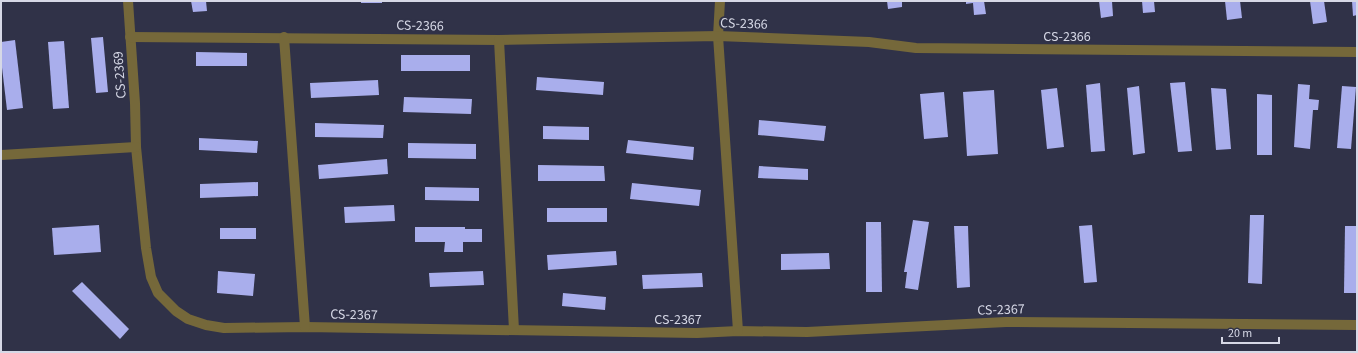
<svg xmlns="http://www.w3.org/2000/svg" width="1358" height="353" font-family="'Source Sans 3',sans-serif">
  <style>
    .building { fill: #a9aeec }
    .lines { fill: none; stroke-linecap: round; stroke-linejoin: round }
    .minor { stroke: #75683a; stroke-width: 10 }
    .labels { text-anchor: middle; stroke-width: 4; stroke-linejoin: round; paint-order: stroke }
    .street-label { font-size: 14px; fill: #d6d8e6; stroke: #303248 }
  </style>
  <rect width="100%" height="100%" fill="#303248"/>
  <g class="building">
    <path d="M191 1H206L207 11 193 12Z"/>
    <rect x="361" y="1" width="21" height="2"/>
    <path d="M887 1H902V7L888 9Z"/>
    <path d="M966 1H984L986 14 974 15 973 3 966 4Z"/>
    <path d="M1099 1H1112L1113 16 1101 18Z"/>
    <path d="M1142 1H1154L1155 12 1143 13Z"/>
    <path d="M1225 1H1240L1242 18 1227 20Z"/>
    <path d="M1310 1H1324L1327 22 1313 24Z"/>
    <path d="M1352 1H1357V15L1353 16Z"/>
    <path d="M103 37 108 92 96 93 91 38Z"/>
    <path d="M15 40 23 108 7 110 1 59V42Z"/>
    <path d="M64 41 69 108 53 109 48 42Z"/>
    <path d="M196 52 247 53V66H196Z"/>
    <rect x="401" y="55" width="69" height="16"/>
    <path d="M537 77 604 82 603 95 536 90Z"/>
    <path d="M378 80 379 95 311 98 310 83Z"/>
    <path d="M1185 82 1192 151 1178 152 1170 83Z"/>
    <path d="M1100 83 1105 151 1091 152 1086 85Z"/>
    <path d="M1298 84 1310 85 1309 99 1319 100 1318 110H1313L1310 149 1294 147Z"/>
    <path d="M1139 86 1145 153 1133 155 1127 88Z"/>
    <path d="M1342 86 1356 87 1351 149 1337 148Z"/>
    <path d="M1057 88 1064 147 1047 149 1041 90Z"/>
    <path d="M1211 88 1226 89 1231 149 1216 150Z"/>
    <path d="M994 90 998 154 967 156 963 92Z"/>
    <path d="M944 92 948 137 924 139 920 94Z"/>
    <path d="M1257 94 1272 95V155H1257Z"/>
    <path d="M404 97 472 99 471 114 403 112Z"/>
    <path d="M759 120 826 126 824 141 758 135Z"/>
    <path d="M315 123 384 125 383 138 315 137Z"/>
    <path d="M543 126 589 127V140L543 139Z"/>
    <path d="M199 138 258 141 257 153 199 150Z"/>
    <path d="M628 140 694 147 693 160 626 153Z"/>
    <path d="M408 143 476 144V159L408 158Z"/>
    <path d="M387 159 388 174 319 179 318 165Z"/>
    <path d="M538 165 604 166 605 181H538Z"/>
    <path d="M759 166 808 169V180L758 178Z"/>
    <path d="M258 182V196L200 198V184Z"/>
    <path d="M632 183 701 190 699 206 630 199Z"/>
    <path d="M425 187 479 188V201L425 200Z"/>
    <path d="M394 205 395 221 345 223 344 207Z"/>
    <rect x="547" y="208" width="60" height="14"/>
    <path d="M1250 215H1264L1262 284 1248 283Z"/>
    <path d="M913 220 929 222 918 290 905 288 907 272H904Z"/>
    <path d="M866 222H881L882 292H866Z"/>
    <path d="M99 225 101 252 54 255 52 228Z"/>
    <path d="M1092 225 1097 282 1084 283 1079 226Z"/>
    <path d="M954 226H968L970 287 957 288Z"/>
    <path d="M1345 226H1357V293H1344Z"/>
    <path d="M415 227H465V229H482V242H463V252H444L445 242H415Z"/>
    <rect x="220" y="228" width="36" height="11"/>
    <path d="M616 251 617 265 548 270 547 255Z"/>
    <path d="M829 253 830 269 781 270V254Z"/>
    <path d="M218 271 255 274 253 296 217 293Z"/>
    <path d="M483 271 484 285 430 287 429 273Z"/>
    <path d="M702 273 703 287 643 289 642 275Z"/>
    <path d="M82 282 129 329 120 339 72 291Z"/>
    <path d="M563 293 606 297 605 310 562 306Z"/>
  </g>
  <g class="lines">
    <g class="minor">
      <path d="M128 1 135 103 136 147 146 248 151 277 158 293 176 311 188 319 206 325 224 328 305 327 697 333 738 331 807 332 1006 322 1357 325"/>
      <path d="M720 1 718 36 738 331"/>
      <path d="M130 37 499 40 718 36 869 42 916 48 1357 52"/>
      <path d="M284 37 305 327"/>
      <path d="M499 40 514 330"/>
      <path d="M1 155 136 147"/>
    </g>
  </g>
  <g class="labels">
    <g class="street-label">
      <text transform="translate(744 23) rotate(2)" y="5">CS-2366</text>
      <text transform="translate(420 25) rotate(1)" y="5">CS-2366</text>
      <text x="1067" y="41">CS-2366</text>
      <text transform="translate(119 75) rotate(-94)" y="5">CS-2369</text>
      <text transform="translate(1001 309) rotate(-2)" y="5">CS-2367</text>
      <text transform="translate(354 314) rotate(1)" y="5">CS-2367</text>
      <text x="678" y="324">CS-2367</text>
    </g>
  </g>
  <rect width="1358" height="353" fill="none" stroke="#d6d8e6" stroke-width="4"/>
  <path d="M1222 337v6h57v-6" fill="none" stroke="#d6d8e6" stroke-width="2"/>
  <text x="1228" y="337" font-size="12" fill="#d6d8e6" stroke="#303248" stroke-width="3" paint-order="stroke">20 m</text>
</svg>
